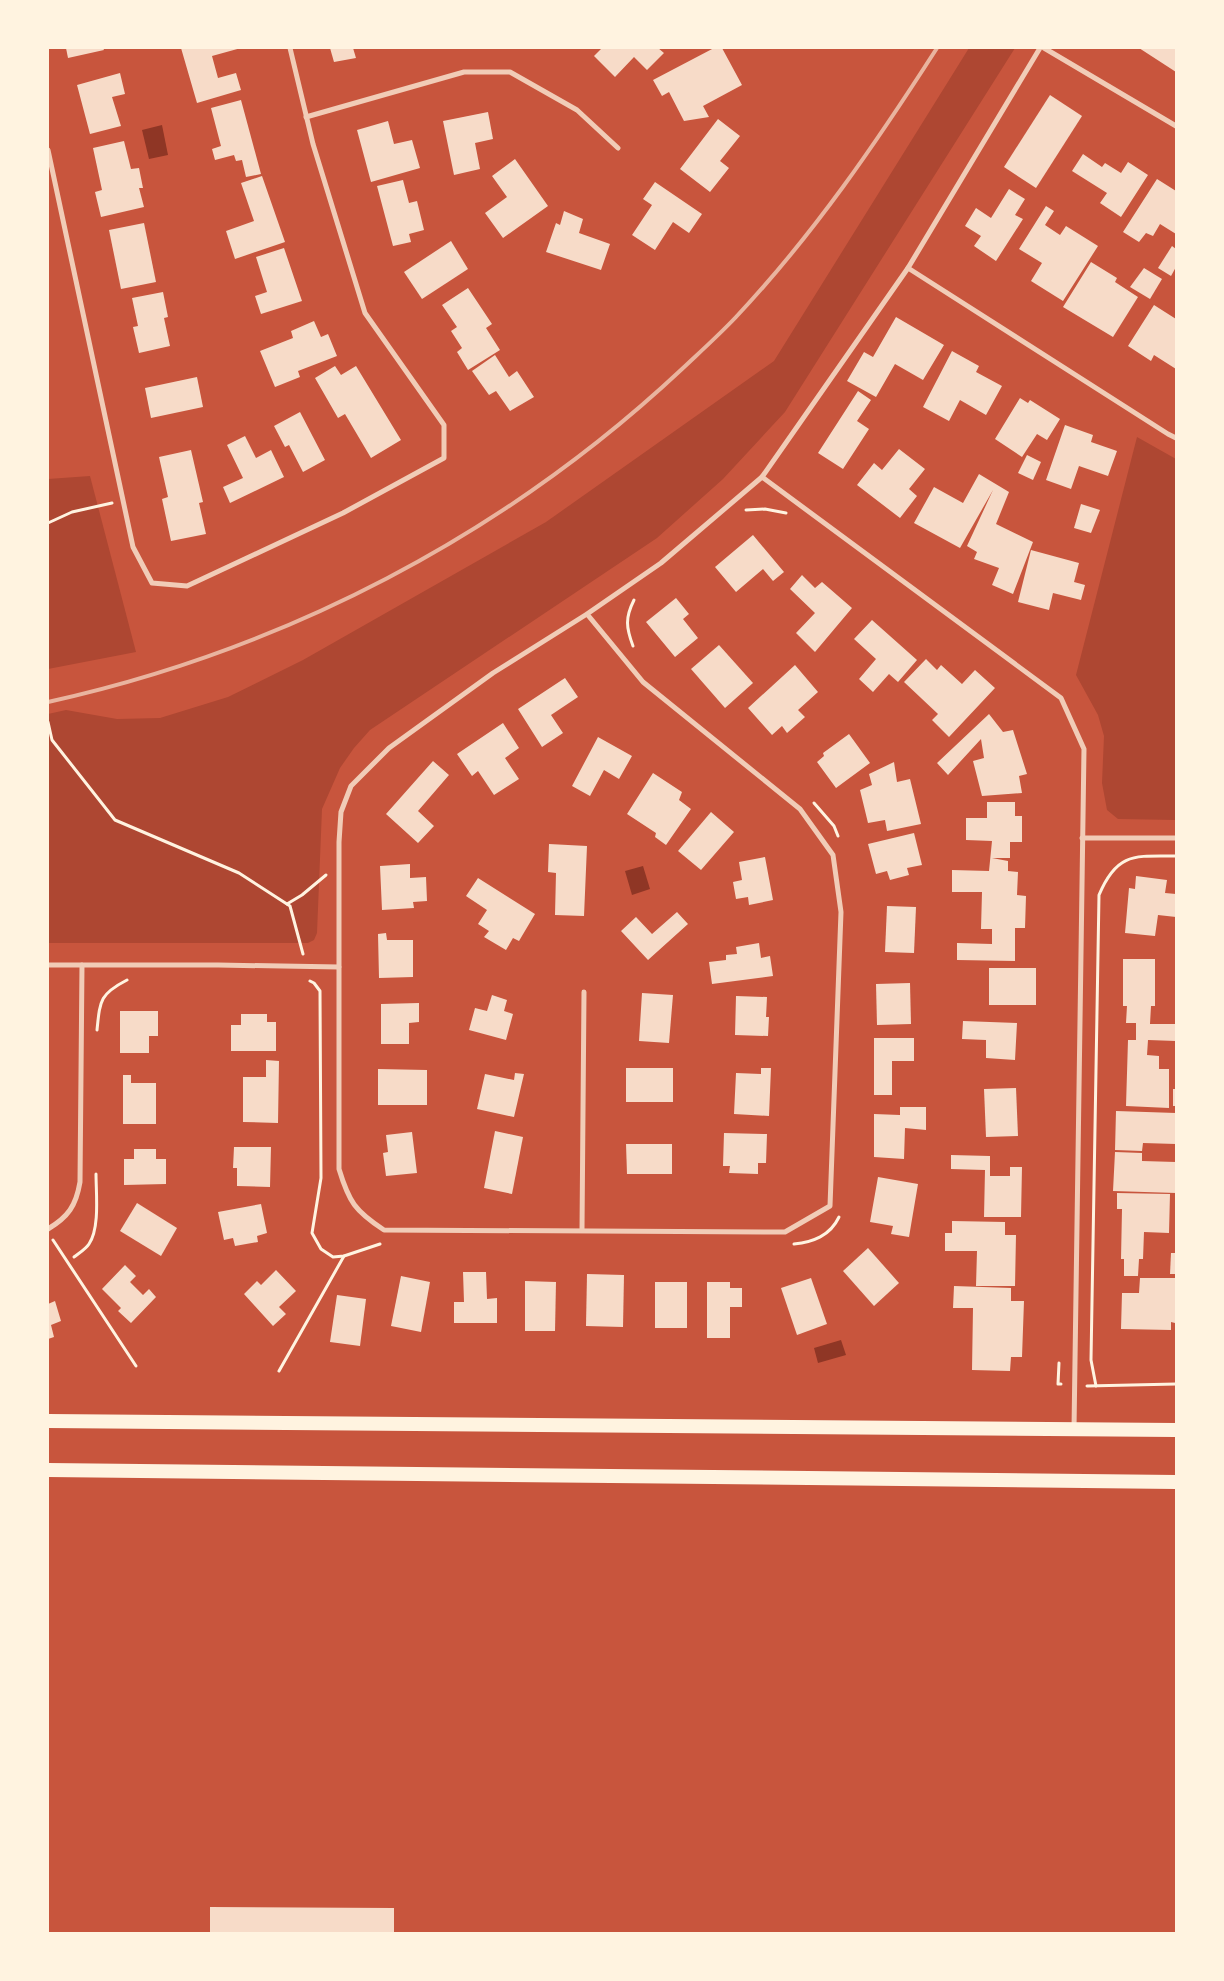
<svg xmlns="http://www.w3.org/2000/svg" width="1224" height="1981" font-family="Arial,sans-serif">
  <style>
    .green { fill: #ae4732 }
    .water { fill: #8f3625 }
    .building { fill: #f7dbc8 }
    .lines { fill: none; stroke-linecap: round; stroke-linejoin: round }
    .path { stroke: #fff3e0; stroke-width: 3 }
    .minor { stroke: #f1ccb7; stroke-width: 5 }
    .trunk { stroke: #fff3e0; stroke-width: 14 }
    .rail { stroke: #e9b49f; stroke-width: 4 }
  </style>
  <rect width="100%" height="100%" fill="#c8553d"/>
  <g class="green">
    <path d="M969 48H1015L785 412 723 479 657 538 370 730 354 748 340 768 322 809 317 933 314 940 308 943H48V714L66 710 117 719 160 718 228 697 303 660 546 522 774 361Z"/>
    <path d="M1137 437 1176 459V820L1118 819 1107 810 1102 783 1104 736 1098 715 1076 675Z"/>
    <path d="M90 476 136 652 48 669V479Z"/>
  </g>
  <g class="water">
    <path d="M162 125 168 155 149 159 142 130Z"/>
    <path d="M643 866 650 889 632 895 625 871Z"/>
    <path d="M841 1340 846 1355 818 1363 814 1348Z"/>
  </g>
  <g class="building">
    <path d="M66 48H103L104 50 68 58Z"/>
    <path d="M181 48H241L212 56 218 78 236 73 241 90 197 103Z"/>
    <path d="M330 48H353L356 58 334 62Z"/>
    <path d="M602 48H658L664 53 647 70 634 57 615 77 594 56Z"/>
    <path d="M714 48H722L742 85 703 106 709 117 684 121 669 92 662 96 653 80Z"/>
    <path d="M1139 48H1176V72Z"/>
    <path d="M120 73 125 94 112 97 121 126 90 134 77 85Z"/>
    <path d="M1050 95 1082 116 1036 188 1004 167Z"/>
    <path d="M241 100 261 174 246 177 242 160 236 161 234 155 215 160 212 149 221 146 211 108Z"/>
    <path d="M488 112 493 139 475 143 480 169 454 175 443 121Z"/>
    <path d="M718 119 740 136 720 161 729 168 710 192 680 169Z"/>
    <path d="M388 121 394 144 412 140 420 168 371 182 357 130Z"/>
    <path d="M124 141 131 169 139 168 143 188H139L144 207 101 217 95 192 102 190 93 148Z"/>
    <path d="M1083 154 1102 167 1105 163 1121 173 1128 162 1148 175 1121 217 1100 203 1107 193 1072 171Z"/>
    <path d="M515 159 548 206 503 238 485 213 507 197 492 176Z"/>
    <path d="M262 176 285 242 235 259 226 231 254 221 241 183Z"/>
    <path d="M1157 179 1176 191V234L1160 224 1153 236 1146 233 1139 242 1123 232Z"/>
    <path d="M403 180 409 203 417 201 424 230 409 234 411 242 393 246 377 186Z"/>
    <path d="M655 182 702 214 689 233 673 222 655 250 632 235 652 205 643 199Z"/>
    <path d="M1009 189 1025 199 1015 215 1023 219 996 261 974 246 981 236 965 226 976 208 991 218Z"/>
    <path d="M1046 206 1054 211 1045 225 1060 235 1066 226 1098 246 1063 301 1031 281 1042 263 1019 249Z"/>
    <path d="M564 211 583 219 579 233 610 244 601 270 546 252 556 223 560 225Z"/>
    <path d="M144 223 156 282 121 289 109 230Z"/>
    <path d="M451 241 468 269 422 299 404 272Z"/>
    <path d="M1172 246 1176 249V267L1171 276 1158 268Z"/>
    <path d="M284 248 302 301 261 314 255 296 267 292 256 257Z"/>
    <path d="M1091 262 1117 278 1115 282 1138 297 1113 337 1063 307Z"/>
    <path d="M1144 268 1162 279 1150 299 1130 287Z"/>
    <path d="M468 288 492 324 486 328 500 350 468 370 457 352 462 348 451 331 457 327 442 305Z"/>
    <path d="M163 292 168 317 164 318 170 346 139 353 133 327 138 326 132 298Z"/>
    <path d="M1154 305 1176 319V369L1154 355 1151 361 1128 346Z"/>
    <path d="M896 317 944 345 923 380 895 364 876 397 847 381 864 352 873 357Z"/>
    <path d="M314 321 321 337 328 334 337 356 298 371 300 377 275 387 260 351 293 338 291 331Z"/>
    <path d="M952 351 979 366 976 372 1002 386 986 415 960 400 949 421 923 407Z"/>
    <path d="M495 355 509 377 517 371 534 397 510 411 496 391 489 395 472 371Z"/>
    <path d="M335 366 341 375 356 366 401 440 371 458 345 414 338 418 315 378Z"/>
    <path d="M197 377 203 407 151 418 145 388Z"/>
    <path d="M858 391 871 400 857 421 869 429 843 469 818 453Z"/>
    <path d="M1020 398 1028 403 1030 400 1060 419 1047 440 1037 434 1022 457 995 439Z"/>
    <path d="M300 412 325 460 303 472 289 445 285 447 274 426Z"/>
    <path d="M1065 425 1093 435 1091 442 1117 451 1108 476 1079 466 1071 489 1046 480Z"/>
    <path d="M245 436 256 458 271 450 284 477 230 503 223 487 243 478 227 445Z"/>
    <path d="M899 449 925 469 909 489 917 496 900 518 857 485 874 463 882 470Z"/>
    <path d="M191 450 203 502 199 503 206 534 171 541 162 499 168 497 159 457Z"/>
    <path d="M1027 455 1041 462 1033 480 1018 473Z"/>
    <path d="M979 474 1009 492 996 524 1033 542 1013 594 992 585 999 568 974 559 977 552 967 546 993 490 960 548 914 523 934 487 963 503Z"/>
    <path d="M1081 504 1100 510 1091 533 1074 528Z"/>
    <path d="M753 535 784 572 773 581 763 569 736 592 715 567Z"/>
    <path d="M1031 550 1079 563 1074 582 1085 585 1081 600 1053 593 1049 610 1018 602Z"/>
    <path d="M802 575 815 588 822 582 852 608 815 652 796 633 815 613 790 589Z"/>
    <path d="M676 598 689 614 683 619 698 638 675 657 646 622Z"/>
    <path d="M872 620 917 660 898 682 889 674 873 692 859 679 876 659 854 639Z"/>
    <path d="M719 645 753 683 725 708 691 669Z"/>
    <path d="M926 659 937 670 941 665 962 684 975 670 995 688 949 737 932 720 938 714 904 682Z"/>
    <path d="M795 665 818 692 798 710 805 717 787 733 782 726 772 735 748 708Z"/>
    <path d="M565 678 578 697 551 715 563 733 542 747 518 709Z"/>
    <path d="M989 714 1003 732 1013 730 1027 774 1019 776 1022 793 982 796 973 761 984 758 981 739 948 775 937 763Z"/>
    <path d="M503 723 519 748 505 758 519 779 494 795 478 771 472 776 457 754Z"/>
    <path d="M849 734 870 763 836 788 817 762 824 756 823 753Z"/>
    <path d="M598 737 632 756 619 779 604 770 590 796 572 786Z"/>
    <path d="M433 761 449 775 418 811 434 826 418 843 386 814Z"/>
    <path d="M894 762 897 782 910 779 921 824 887 831 885 820 868 823 860 790 872 785 869 774Z"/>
    <path d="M653 773 682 792 679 800 691 809 666 845 655 837 656 833 627 814Z"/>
    <path d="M987 802H1015V816H1022V842H1010V858H992L1008 861V871L1018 872 1017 895 1026 896 1025 928H1015V961L957 960V943L992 944V929H981L982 892H952V870L989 871 992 841 966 840V818H987Z"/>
    <path d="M711 812 734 832 701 870 678 851Z"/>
    <path d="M914 833 922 865 907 868 909 875 890 880 887 871 876 874 868 844Z"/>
    <path d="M549 844 587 846 584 916 555 915 556 873 548 872Z"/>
    <path d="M765 857 773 900 749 905 748 897 736 899 733 882 742 880 739 862Z"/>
    <path d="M410 864V878L426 877 427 901 413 902 414 908 382 910 380 866Z"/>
    <path d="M1136 876 1167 880 1165 893 1176 894V917L1158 915 1155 936 1125 933 1129 888 1135 889Z"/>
    <path d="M478 878 535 914 519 941 513 938 506 950 484 937 489 931 478 924 487 910 466 896Z"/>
    <path d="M887 906 916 907 914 953 885 952Z"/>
    <path d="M677 912 688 924 648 960 621 931 636 917 652 934Z"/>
    <path d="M386 933 387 940H413V977L379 978 378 934Z"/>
    <path d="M759 943 761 958 770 956 773 976 712 984 709 962 726 960V955L737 954 736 947Z"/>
    <path d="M1123 959H1155V1006H1151L1150 1024H1176V1041L1148 1040 1147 1055 1159 1056V1069H1169V1108L1126 1106 1128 1040H1136V1023H1126L1127 1006H1123Z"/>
    <rect x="989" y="968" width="47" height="37"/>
    <path d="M910 983 911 1024 877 1025 876 984Z"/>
    <path d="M642 993 673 995 669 1043 639 1041Z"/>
    <path d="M492 995 507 1000 504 1011 513 1014 506 1040 469 1030 475 1008 487 1011Z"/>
    <path d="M736 996 767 997 766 1017H769L768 1036 735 1035Z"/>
    <path d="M419 1003V1022L409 1023V1044H381V1004Z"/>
    <path d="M120 1011H158V1036H149V1053H120Z"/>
    <path d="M241 1014H267V1022H276V1051H231V1025H241Z"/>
    <path d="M963 1021 1017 1023 1015 1060 986 1058V1040L962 1039Z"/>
    <path d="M874 1038H914V1061H892V1095H874Z"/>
    <path d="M266 1060 279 1061 278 1123 243 1122V1077H266Z"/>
    <rect x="626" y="1068" width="47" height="34"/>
    <path d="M761 1068H771L769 1116 734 1114 736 1073 761 1074Z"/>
    <path d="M378 1069 427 1070V1105H378Z"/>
    <path d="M515 1073 524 1074 514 1117 477 1109 485 1074 514 1080Z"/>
    <path d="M123 1075H131V1083H156V1124H123Z"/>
    <path d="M1016 1088 1018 1136 986 1137 984 1089Z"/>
    <rect x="1173" y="1089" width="3" height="17"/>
    <path d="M900 1107H926V1130L905 1128 904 1159 874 1157V1114L900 1115Z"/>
    <path d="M1116 1111 1176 1113V1144L1143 1143 1142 1151 1115 1150Z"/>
    <path d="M495 1131 523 1137 512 1194 484 1188Z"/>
    <path d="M412 1132 417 1173 386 1176 383 1153 388 1152 386 1135Z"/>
    <path d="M724 1133 767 1134 766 1163H758V1174L729 1173 730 1166H723Z"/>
    <path d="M626 1144H672V1174H627Z"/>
    <path d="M234 1147H271L270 1187 237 1186V1168H233Z"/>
    <path d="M134 1149H156V1159H166V1184L124 1185V1159H134Z"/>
    <path d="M1115 1152 1142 1153V1161L1176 1162V1193L1113 1191Z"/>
    <path d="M951 1155 990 1156V1176H1010V1167H1022L1021 1217H984L985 1170 951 1169Z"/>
    <path d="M878 1177 918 1184 909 1237 891 1234 893 1226 870 1222Z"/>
    <path d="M1117 1193 1170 1194 1169 1233 1144 1232 1143 1259H1139L1138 1276H1124V1259H1121L1122 1209H1117Z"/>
    <path d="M137 1203 177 1228 161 1256 120 1231Z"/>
    <path d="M261 1204 267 1233 257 1236 258 1242 235 1246 233 1238 224 1240 218 1212Z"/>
    <path d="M952 1221 1005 1222V1235H1016L1015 1286H976L977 1251H945V1233H952Z"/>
    <path d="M868 1248 899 1283 874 1306 843 1271Z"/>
    <path d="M1171 1253H1176V1274H1170Z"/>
    <path d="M125 1265 136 1276 130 1282 143 1295 149 1289 156 1297 131 1323 118 1311 121 1308 102 1289Z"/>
    <path d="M276 1270 296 1291 279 1307 286 1314 273 1326 244 1294 257 1281 261 1285Z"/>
    <path d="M463 1272H486L487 1299 497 1298V1323H454V1302H464Z"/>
    <path d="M587 1274 624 1275 623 1327 586 1326Z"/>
    <path d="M401 1276 430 1282 421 1332 391 1326Z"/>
    <path d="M811 1278 827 1324 797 1335 781 1288Z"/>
    <path d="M1140 1278H1176L1175 1323 1171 1322V1330L1121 1329 1122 1293H1139Z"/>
    <path d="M525 1281 556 1282 555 1331H525Z"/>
    <rect x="655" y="1282" width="32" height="46"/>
    <path d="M707 1282H730V1288H742V1307H730V1338H707Z"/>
    <path d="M954 1286 1011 1288V1301H1024L1022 1357H1011L1010 1371 972 1370 973 1308H953Z"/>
    <path d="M337 1295 366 1299 360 1346 330 1342Z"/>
    <path d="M55 1301 61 1321 51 1325 54 1337 48 1339V1304Z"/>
    <path d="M210 1907 394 1908V1934H210Z"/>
  </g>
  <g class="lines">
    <g class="path">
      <path d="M746 510 765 509 786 513"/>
      <path d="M48 523 72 512 112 503"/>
      <path d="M633 646C626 627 625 618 634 600"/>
      <path d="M48 722 52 740 115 820 239 873 290 906 303 954"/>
      <path d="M814 803 834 826 838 836"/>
      <path d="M287 904 302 895 326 875"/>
      <path d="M310 981 314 983 320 991 321 1178 312 1233 321 1249 333 1257 344 1256 380 1244"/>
      <path d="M97 1030C100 1000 100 994 127 980"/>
      <path d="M53 1240 136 1366"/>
      <path d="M794 1244C813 1242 830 1236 839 1217"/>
      <path d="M74 1257C79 1253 86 1249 89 1244 100 1228 96 1193 96 1174"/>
      <path d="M1059 1363 1058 1384H1061"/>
      <path d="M279 1371 344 1256"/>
      <path d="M1087 1386 1176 1384"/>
      <path d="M1096 1386 1091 1360 1099 895C1117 852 1135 856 1176 856"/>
    </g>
    <g class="minor">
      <path d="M1044 48 1176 126"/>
      <path d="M306 117 464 72H510L577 110 618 148"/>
      <path d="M48 150 133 547 152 583 187 586 343 513 444 458V425L365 313 313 144 290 48"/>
      <path d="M908 268 1168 434 1176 438"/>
      <path d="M762 477 1061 698 1084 749 1074 1429"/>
      <path d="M587 614 643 682 800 809 833 855 841 912 830 1206 785 1232 384 1230C355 1211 349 1202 339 1169V842L341 812 351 786 389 748 493 673 587 614 661 563 762 477 908 268 1040 48"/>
      <path d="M1082 838H1176"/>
      <path d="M48 965H218L339 967"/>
      <path d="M48 1229C68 1217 76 1206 80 1182L82 965"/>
      <path d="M582 1230 584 992"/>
    </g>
    <g class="trunk">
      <path d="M48 1421 1176 1430"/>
      <path d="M48 1470 1176 1482"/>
    </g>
    <path class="rail" d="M48 702C284 650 505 535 682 369 700 352 719 335 736 317 814 234 876 143 937 48"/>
  </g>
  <rect width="1224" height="1981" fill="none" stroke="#fff3e0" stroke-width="98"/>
</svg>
